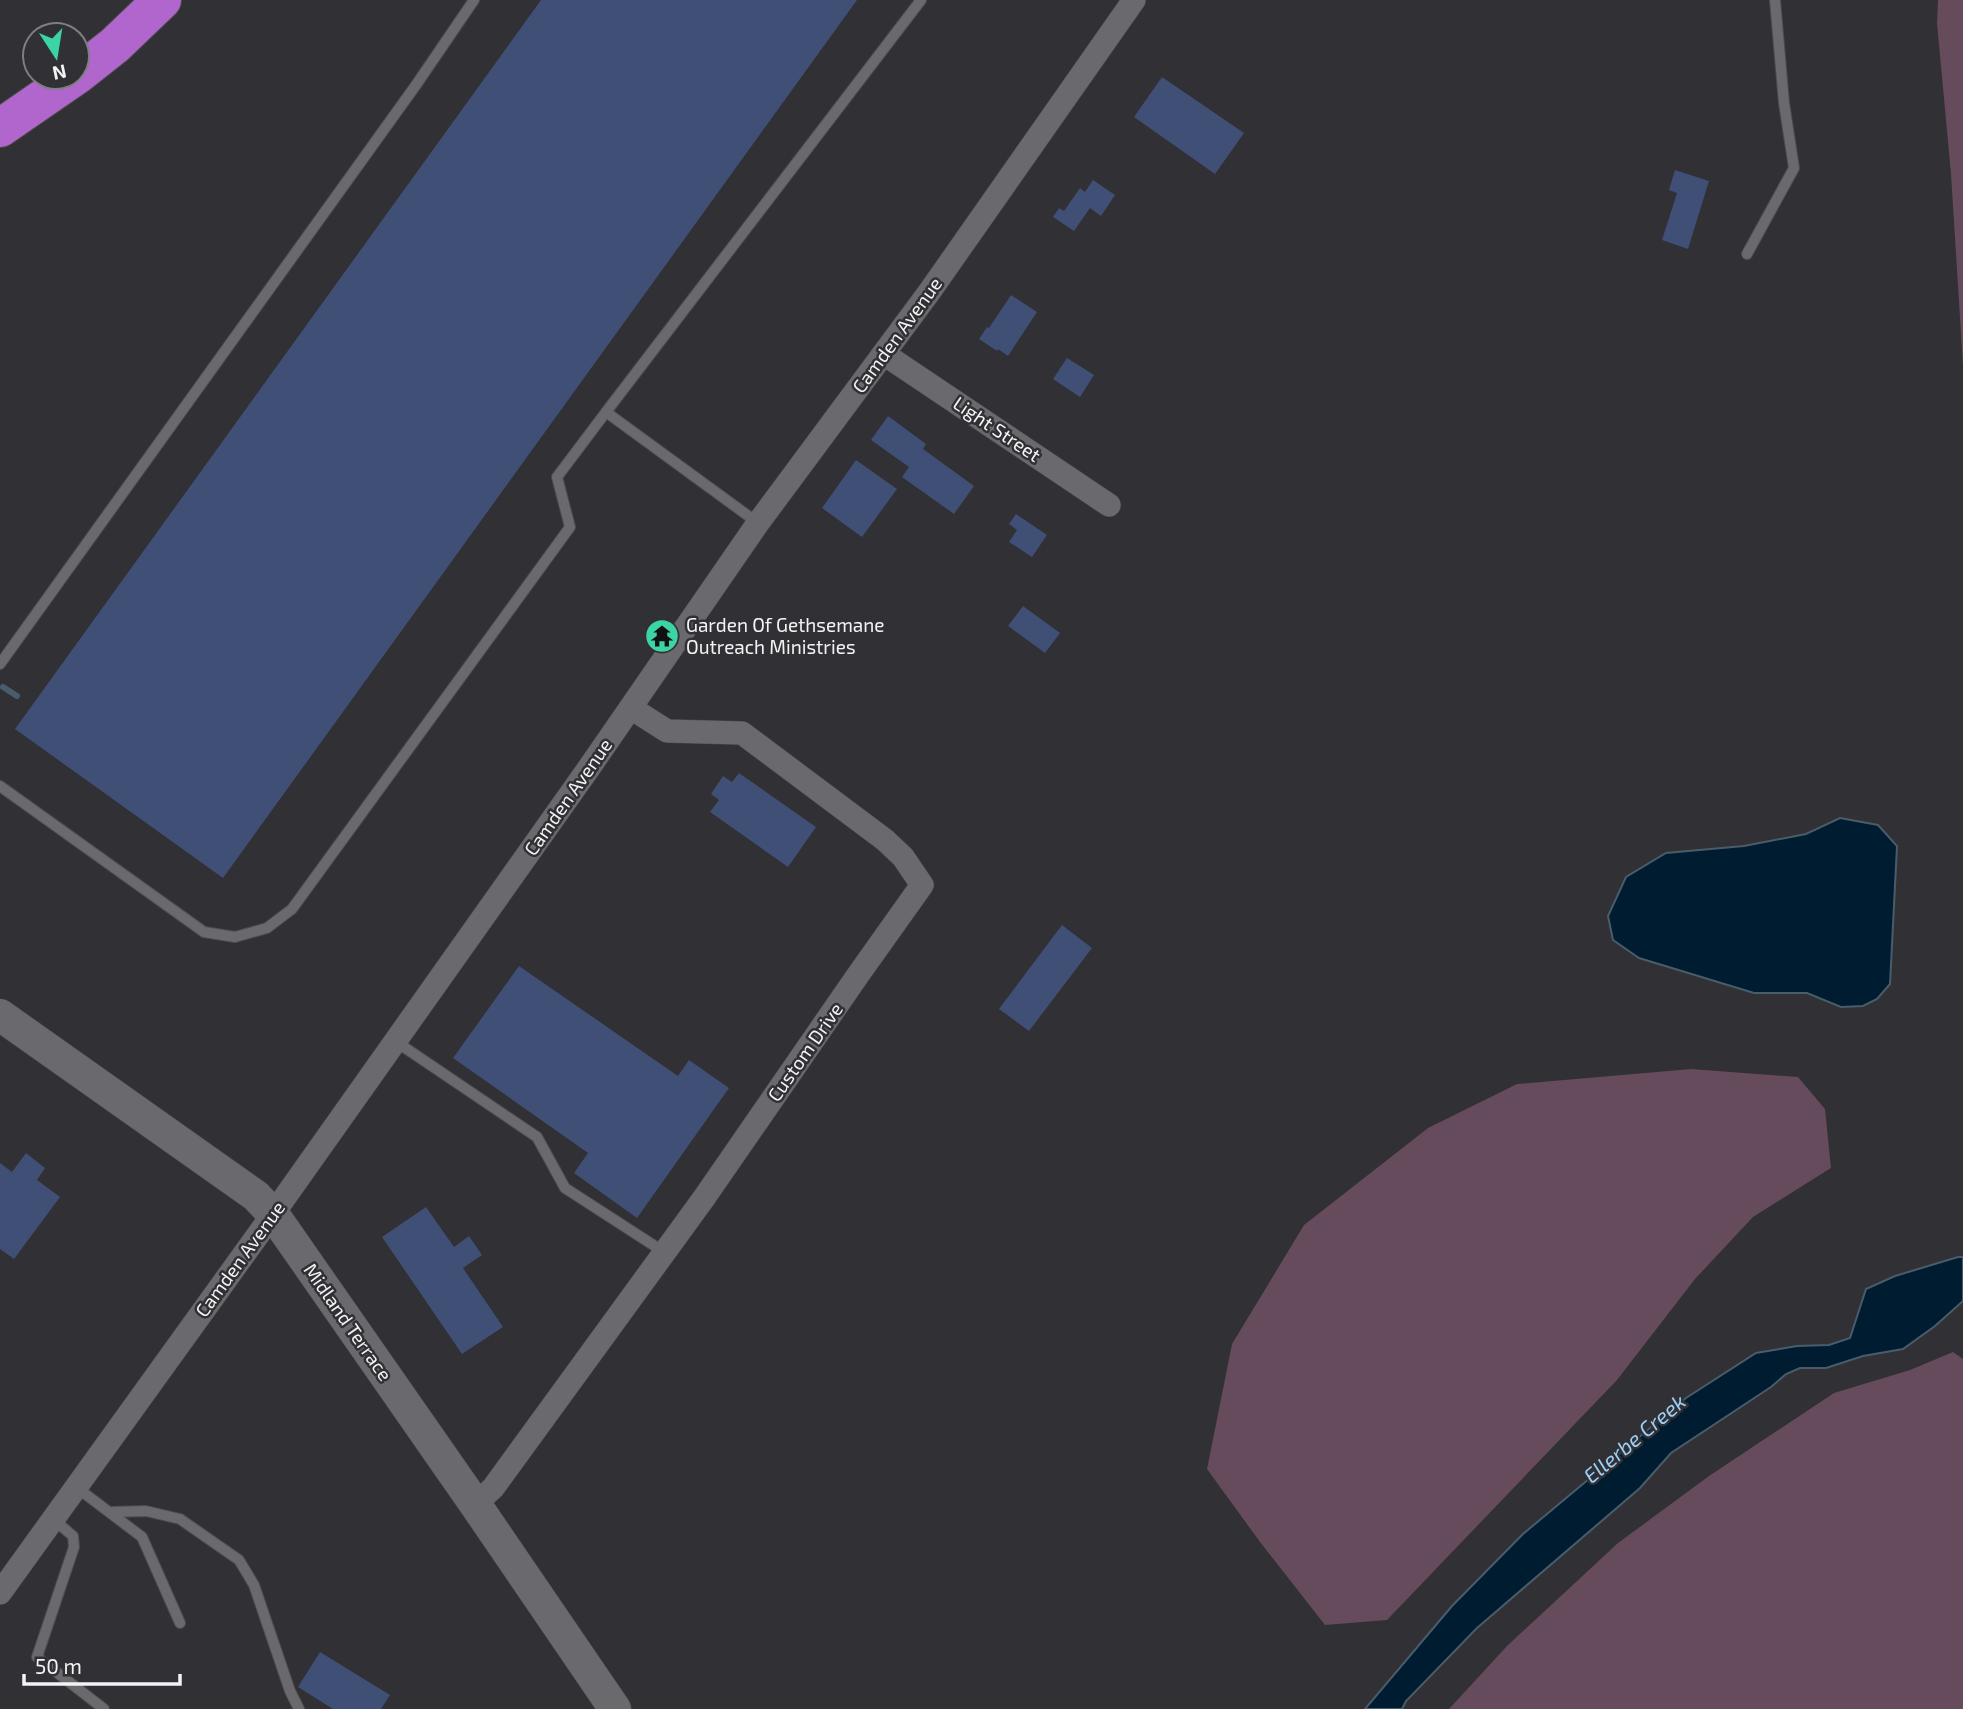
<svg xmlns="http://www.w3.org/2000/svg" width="1963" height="1709" font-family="'Exo 2',sans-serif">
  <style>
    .green { fill: #654b5b }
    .water { fill: #001c30; stroke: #495c6b; stroke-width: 2 }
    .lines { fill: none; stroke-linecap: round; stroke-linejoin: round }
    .stream { stroke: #495c6b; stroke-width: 6 }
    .building { fill: #3f4f75 }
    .lane-casing { stroke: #4d4d50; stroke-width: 12 }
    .street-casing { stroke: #4d4d50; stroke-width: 24 }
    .secondary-casing { stroke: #4d4d50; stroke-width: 33 }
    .highway-casing { stroke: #4d4d50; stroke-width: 40 }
    .lane { stroke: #6a696d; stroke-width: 10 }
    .street { stroke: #6a696d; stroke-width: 23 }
    .secondary { stroke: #6a696d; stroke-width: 32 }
    .highway { stroke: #b166cd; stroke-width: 38 }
    .labels { text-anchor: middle; stroke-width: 5; stroke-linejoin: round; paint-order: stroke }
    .street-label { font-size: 19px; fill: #f3f3f5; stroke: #313034 }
    .poi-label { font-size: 19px; fill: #f3f3f5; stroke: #313034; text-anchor: start }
    .water-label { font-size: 21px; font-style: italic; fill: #9bcff7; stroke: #313034 }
  </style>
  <rect width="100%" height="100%" fill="#313034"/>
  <g class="green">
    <path d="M1938 0H1963V366L1951 174 1937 23Z"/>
    <path d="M1691 1069 1798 1077 1825 1109 1831 1168 1753 1217 1695 1279 1617 1380 1387 1620 1325 1625 1260 1542 1207 1469 1232 1344 1304 1225 1428 1128 1517 1084Z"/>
    <path d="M1953 1352 1963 1359V1709H1449L1507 1646 1618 1543 1709 1476 1834 1393 1910 1370Z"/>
  </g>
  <g class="water">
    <path d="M1840 818 1878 825 1897 846 1890 984 1877 999 1863 1006 1841 1007 1807 993H1754L1639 958 1613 940 1608 916 1626 877 1666 853 1744 846 1806 834Z"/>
    <path d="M1958 1257H1963V1301L1935 1326 1903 1349 1863 1356 1826 1368H1800L1786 1374 1771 1387 1671 1453 1640 1488 1477 1628 1406 1701 1402 1709H1365L1452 1606 1523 1534 1686 1398 1756 1353 1797 1346 1829 1345 1850 1338 1866 1289 1895 1276Z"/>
  </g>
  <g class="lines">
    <path class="stream" d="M3 687 17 696"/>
  </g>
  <g class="building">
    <path d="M541 0H857L223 878 15 729Z"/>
    <path d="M1162 77 1244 133 1215 174 1134 117Z"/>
    <path d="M1675 170 1709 181 1688 249 1662 240 1677 193 1669 190Z"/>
    <path d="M1093 180 1115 195 1101 216 1090 208 1074 231 1053 217 1059 208 1064 211 1080 188 1085 192Z"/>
    <path d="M1011 295 1037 312 1008 356 998 349 997 351 979 339 987 327 989 328Z"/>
    <path d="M1067 358 1094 375 1080 397 1053 379Z"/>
    <path d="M888 416 926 444 923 449 974 486 954 514 902 477 909 467 871 440Z"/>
    <path d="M856 460 897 489 862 537 822 508Z"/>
    <path d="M1016 514 1047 535 1032 557 1009 542 1017 530 1009 524Z"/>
    <path d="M1023 606 1060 633 1045 653 1008 626Z"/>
    <path d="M739 773 816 827 788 867 710 812 719 800 711 794 723 776 732 782Z"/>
    <path d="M1062 925 1092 948 1029 1031 999 1009Z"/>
    <path d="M519 966 678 1076 689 1060 729 1088 637 1218 574 1173 588 1153 453 1058Z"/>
    <path d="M26 1153 45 1168 37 1180 60 1197 14 1259 0 1249V1163L12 1172Z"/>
    <path d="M426 1207 454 1247 469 1236 482 1255 463 1268 503 1327 462 1354 382 1237Z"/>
    <path d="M320 1652 390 1695 381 1709H333L298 1687Z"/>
  </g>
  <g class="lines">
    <g class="lane-casing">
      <g id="lane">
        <path d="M1747 254 1794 168 1784 103 1775 0"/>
        <path d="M758 523 606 412 921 0"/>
        <path d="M0 664 416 85 474 0"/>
        <path d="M0 786 204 932 235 937 267 928 292 909 570 527 557 477 606 412"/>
        <path d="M395 1041 537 1137 565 1188 664 1252"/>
        <path d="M76 1487 142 1537 180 1623"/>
        <path d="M110 1512 146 1511 180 1519 239 1560 254 1585 290 1691 299 1709"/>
        <path d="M53 1519 73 1536 74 1547 37 1657 104 1709"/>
      </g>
    </g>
    <g class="street-casing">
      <g id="street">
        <path d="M884 354 1109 505"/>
        <path d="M475 1504 493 1488 704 1198 858 975 922 885 903 857 885 840 742 733 667 731 631 708"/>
        <path d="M0 1593 273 1214 591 765 758 523 930 291 1134 0"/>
      </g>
    </g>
    <g class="secondary-casing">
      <path id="secondary" d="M0 1015 256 1196 273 1214 475 1504 615 1709"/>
    </g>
    <g class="highway-casing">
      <g id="highway">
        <path d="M77 75 115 45 162 0"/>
        <path d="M0 128 74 77"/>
      </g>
    </g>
    <use href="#lane" class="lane"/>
    <use href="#street" class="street"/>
    <use href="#secondary" class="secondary"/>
    <use href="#highway" class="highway"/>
  </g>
  <defs>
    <g id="temple-disc" transform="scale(1.75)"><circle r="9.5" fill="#3cd4a4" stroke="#313034"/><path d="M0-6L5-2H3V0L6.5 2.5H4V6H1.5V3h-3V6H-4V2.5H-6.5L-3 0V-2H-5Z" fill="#111"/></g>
  </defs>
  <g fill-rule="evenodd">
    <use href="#temple-disc" x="662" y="636"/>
  </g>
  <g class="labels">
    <g class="street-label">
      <text transform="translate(897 335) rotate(-54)" y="7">Camden Avenue</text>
      <text transform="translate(997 429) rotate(34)" y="7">Light Street</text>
      <text transform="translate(568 797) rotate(-55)" y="7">Camden Avenue</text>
      <text transform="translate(805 1052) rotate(-55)" y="7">Custom Drive</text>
      <text transform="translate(240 1259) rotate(-54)" y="7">Camden Avenue</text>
      <text transform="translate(348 1322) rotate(55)" y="7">Midland Terrace</text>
    </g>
    <g class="poi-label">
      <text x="686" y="632">Garden Of Gethsemane<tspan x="686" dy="22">Outreach Ministries</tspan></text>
    </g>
    <g class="water-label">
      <text transform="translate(1635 1439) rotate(-40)" y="7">Ellerbe Creek</text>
    </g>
  </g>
  <g transform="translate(56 56) rotate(168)"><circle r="33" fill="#313034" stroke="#7f7e81" stroke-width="2"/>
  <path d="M0-5L12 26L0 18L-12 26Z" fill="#3cd4a4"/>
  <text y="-10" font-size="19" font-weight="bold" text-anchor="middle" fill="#f3f3f5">N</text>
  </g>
  <path d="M24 1674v10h156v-10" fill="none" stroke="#f3f3f5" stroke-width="3.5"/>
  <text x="35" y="1674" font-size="21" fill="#f3f3f5" stroke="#313034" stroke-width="5" paint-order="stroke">50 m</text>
</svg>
